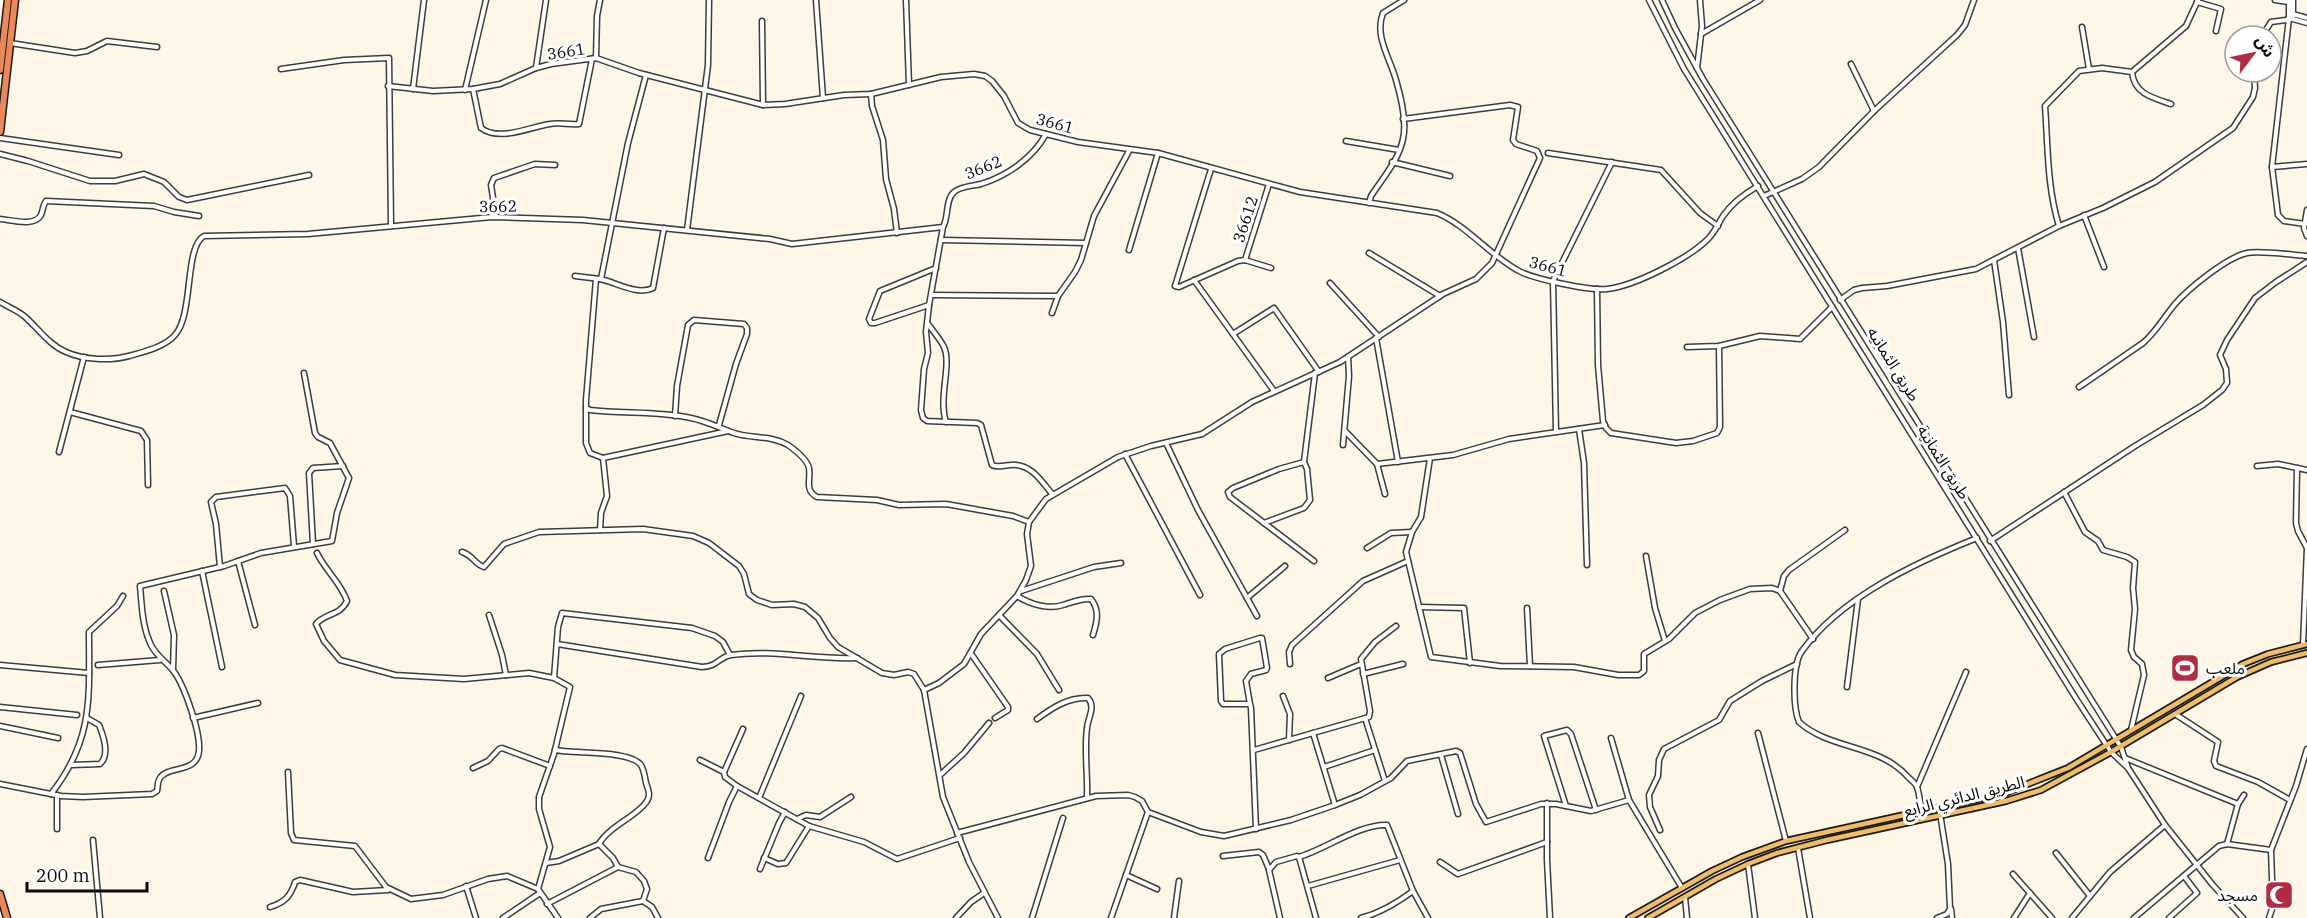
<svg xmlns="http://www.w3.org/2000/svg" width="2307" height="918" font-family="'IBM Plex Serif','Noto Sans Arabic',serif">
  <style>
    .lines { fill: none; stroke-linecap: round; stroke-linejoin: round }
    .minor-casing { stroke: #3d3d3d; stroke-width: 7 }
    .major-casing { stroke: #1b1b1b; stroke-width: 8 }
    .highway-casing { stroke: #1b1b1b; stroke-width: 9 }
    .minor { stroke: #fff; stroke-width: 4 }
    .major { stroke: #f0bd65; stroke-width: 4.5 }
    .highway { stroke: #ec8958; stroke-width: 6 }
    .labels { text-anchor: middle; stroke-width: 6; stroke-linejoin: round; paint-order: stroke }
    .street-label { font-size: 16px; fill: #0a0a0a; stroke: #fff }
    .poi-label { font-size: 16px; fill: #0a0a0a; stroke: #fff; text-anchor: start }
  </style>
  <rect width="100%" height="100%" fill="#fef7e8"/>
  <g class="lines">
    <g class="minor-casing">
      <g id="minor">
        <path d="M816 0 823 98"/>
        <path d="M906 0 909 85"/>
        <path d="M1649 0 1684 69 2077 700 2111 752 2128 768 2165 825 2212 884 2243 918"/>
        <path d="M1662 0 1675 28 1703 79 2121 747 2128 768"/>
        <path d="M2275 0 2289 2"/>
        <path d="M2289 0V18L2307 23"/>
        <path d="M2293 0V14L2307 18"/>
        <path d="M2197 2 2221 9 2216 31"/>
        <path d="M2289 18 2272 167 2278 215 2284 221 2305 224"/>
        <path d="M762 21 763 105"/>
        <path d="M2082 27 2089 69"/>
        <path d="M1701 34 1760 0"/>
        <path d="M2262 36 2271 22 2286 20 2294 15"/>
        <path d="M10 43 75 53 87 51 107 41 157 47"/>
        <path d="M596 58 597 16 600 0"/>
        <path d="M1851 64 1874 111"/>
        <path d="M536 68 546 0"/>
        <path d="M1697 68 1702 26 1700 0"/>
        <path d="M281 69 344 60 389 58 391 225"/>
        <path d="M388 86 433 91 473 89 500 84 536 68 551 64 596 58 639 73 763 105 785 104 844 95 871 94 941 77 974 74 985 76 992 81 1004 96 1018 123 1030 130 1078 142 1158 153 1300 192 1437 213C1468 226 1489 255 1519 271 1534 279 1590 291 1607 289 1635 286 1689 258 1708 239 1715 232 1718 224 1723 216 1732 203 1744 194 1758 186"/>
        <path d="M413 89 424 0"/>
        <path d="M473 89 481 128C500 142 529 127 550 124 559 122 569 125 579 124L592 59"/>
        <path d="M465 90 486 0"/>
        <path d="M871 94 872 106 883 140 886 179 894 209 897 233"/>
        <path d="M2171 104C2153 98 2134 94 2132 72L2186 26 2198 0"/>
        <path d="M0 138 119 155"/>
        <path d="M1346 141 1399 150"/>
        <path d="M1548 153 1661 170 1700 213 1718 226"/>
        <path d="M0 154 28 161 90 181H115L144 174 164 182 179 197 187 200 309 175"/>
        <path d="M1392 162 1450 176"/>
        <path d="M2272 167 2307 164"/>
        <path d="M1211 169 1175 286 1179 287 1238 261 1245 260 1271 268"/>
        <path d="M1764 196 1802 179 1819 167 1874 111 1957 35 1965 25 1974 0"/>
        <path d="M1369 203 1371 196C1382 179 1399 160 1403 139 1407 122 1401 97 1396 80 1390 58 1374 36 1383 13L1404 0"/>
        <path d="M2307 210 2304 228 2307 236"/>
        <path d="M2084 215 2104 267"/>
        <path d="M496 217 491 185 494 178 535 164 555 165"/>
        <path d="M0 219C11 220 35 227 41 215 43 210 43 205 46 201L154 206 174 212 199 216"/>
        <path d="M2059 226C2047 187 2048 147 2045 106L2079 71 2102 68 2132 72"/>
        <path d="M943 227 929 305 926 332 928 353 924 369 921 410 923 418 927 421 977 423 981 425 992 465C998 468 1004 465 1011 465 1030 463 1041 480 1052 494"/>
        <path d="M687 230 708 65 709 0"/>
        <path d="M941 240 1086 243"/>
        <path d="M2018 248 2034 337"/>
        <path d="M1129 250 1158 153"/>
        <path d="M1369 253 1440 296"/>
        <path d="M1245 260 1269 184"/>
        <path d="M1994 260 2003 322 2009 395"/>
        <path d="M575 276C583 277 592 278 600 279 616 282 637 296 653 288L664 228"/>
        <path d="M596 279 586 400V408L590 410C623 414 658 411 691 418 706 421 720 428 734 433 752 439 771 435 788 445 795 450 807 459 809 468 811 480 804 490 817 497L877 500 899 505 946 504 1013 516 1029 522"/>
        <path d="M601 279 628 143 646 75"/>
        <path d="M1194 280 1274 391"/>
        <path d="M1330 283 1379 337"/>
        <path d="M1597 289 1598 365 1603 421 1606 428 1611 433 1676 443 1693 441 1717 433 1720 427 1719 346"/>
        <path d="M932 295 1058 296"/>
        <path d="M1840 300 1854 290 1862 288 1887 286 1976 269 2059 226 2103 208 2155 182 2233 128 2253 97 2255 88 2254 72"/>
        <path d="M0 302C8 307 17 310 24 316 38 328 49 345 66 352 84 360 110 361 129 356 143 352 165 347 175 335 194 314 184 247 204 236L308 234 492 217 583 220 770 239 792 244 943 227C949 217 945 200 954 192 961 186 973 186 981 184 1007 176 1033 158 1046 134"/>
        <path d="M929 305 875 323H871L869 319 880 291 936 268"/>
        <path d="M1052 313 1058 296 1075 272 1081 260 1094 216 1129 151"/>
        <path d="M928 324C933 331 940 339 944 347 952 365 938 397 946 422"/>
        <path d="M1233 334 1274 308 1319 372"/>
        <path d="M1376 338 1398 462"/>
        <path d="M1687 347 1719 346 1760 336 1800 339 1832 307"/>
        <path d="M2079 387 2143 343C2156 332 2164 317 2175 304 2188 289 2227 257 2247 253 2259 250 2293 255 2307 256"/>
        <path d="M586 408V443L590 453 603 458 728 431"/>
        <path d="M70 412 141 431 147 440 148 485"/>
        <path d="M675 416 677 386 688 325 694 320 744 324 747 328V334L736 364 719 425"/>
        <path d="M1579 429 1584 463 1587 565"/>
        <path d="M1345 431 1377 464 1385 494"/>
        <path d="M1556 432 1553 281 1612 162"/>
        <path d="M1166 443 1198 510 1257 616"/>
        <path d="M1343 445 1349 376 1348 357"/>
        <path d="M59 452 84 357"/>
        <path d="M1125 454 1200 595"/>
        <path d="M1430 458 1421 517 1412 532 1406 552 1431 657 1500 666 1574 667 1618 675H1639L1644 671V654L1669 639 1695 613 1720 600 1750 589 1772 588 1780 591 1813 639"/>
        <path d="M1304 462 1279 469 1233 488 1228 492 1230 497 1314 561"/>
        <path d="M1377 464 1453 455 1509 439 1605 425"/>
        <path d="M2257 466 2278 464 2307 470"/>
        <path d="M2297 468 2296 523 2298 531 2307 548 2303 645"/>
        <path d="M2064 492 2085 532 2098 541 2103 550 2127 557 2135 562 2133 588 2135 609 2131 650 2134 657 2142 664 2144 675 2131 730"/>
        <path d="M1264 523 1304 508 1310 500 1307 469 1304 462 1315 373"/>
        <path d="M600 530 601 513 607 496 603 458"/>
        <path d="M1990 541 2135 446 2203 405 2222 390 2227 383 2226 369 2220 355 2227 340 2255 298 2276 282 2307 262"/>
        <path d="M313 544 309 473 313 468 343 466"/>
        <path d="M1367 548 1391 533 1412 532"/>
        <path d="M462 552C473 555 475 565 484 567L504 544 539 532 643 529 693 536 709 543 739 566 744 574 749 594 757 600 772 605 794 604 805 607 818 618 830 638 838 647 882 673 894 675 908 672 914 674 924 690 943 797 969 862 998 918"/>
        <path d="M317 553C325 570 341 583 347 601 340 616 325 613 316 624L324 641 340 660 395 675 464 679 529 673 554 678"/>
        <path d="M1646 556 1655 608 1665 641"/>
        <path d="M238 561 255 625"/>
        <path d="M220 567 216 524 211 502 216 497 285 488 290 496 294 546"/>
        <path d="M202 571 222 667"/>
        <path d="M164 591 174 635 173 670"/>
        <path d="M1021 591 1094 567 1121 563"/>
        <path d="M1780 591 1784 576 1789 570 1845 530"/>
        <path d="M1017 596C1030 604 1048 610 1063 605 1073 602 1081 598 1091 599 1100 610 1097 622 1093 635"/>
        <path d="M1247 598 1285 566"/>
        <path d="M1419 607 1464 608 1470 663"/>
        <path d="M1527 608 1530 666"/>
        <path d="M489 615 502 655 506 675"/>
        <path d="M999 615 1037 654 1059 690"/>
        <path d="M557 644 702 667C717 667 719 657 731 655 773 649 815 660 857 658"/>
        <path d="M972 655 1008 707V710L995 718"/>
        <path d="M1290 664 1289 652 1292 645 1363 581 1408 561"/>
        <path d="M0 665 89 673"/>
        <path d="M98 665 160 660"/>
        <path d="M1363 674 1403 664"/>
        <path d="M1328 678 1361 664"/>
        <path d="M1847 687 1858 599"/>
        <path d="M924 690 939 683 964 664 981 634 1017 596 1026 580 1031 566 1027 534 1029 522 1046 499 1118 457 1151 446 1202 434 1252 402 1340 362 1443 294 1476 279 1492 263 1540 158 1537 151 1516 144 1513 140 1518 107 1510 105 1403 119"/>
        <path d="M1283 696 1290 714 1289 740"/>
        <path d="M1250 704H1223L1221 701 1219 654 1225 649 1260 638H1262L1267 668 1266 670 1251 674 1246 681 1250 704 1251 708 1256 829"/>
        <path d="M0 707 77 715"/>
        <path d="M2175 714 2218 742 2214 761 2216 766 2258 782 2290 800"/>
        <path d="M193 718 258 703"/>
        <path d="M1365 718 1385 781"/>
        <path d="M1037 719C1052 708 1068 697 1088 698 1096 707 1088 717 1087 728 1084 752 1088 775 1087 798"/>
        <path d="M0 726 58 738"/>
        <path d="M743 729 724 772 725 777 737 786 809 826 864 842 897 859 960 838"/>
        <path d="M1313 733 1335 805"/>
        <path d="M1758 733 1786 841"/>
        <path d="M1611 738 1629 800 1682 888"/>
        <path d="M555 750C575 754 630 750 641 765 644 770 645 777 646 783 648 789 651 795 647 801 638 816 609 826 599 844"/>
        <path d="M1254 750 1369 717 1370 711 1361 659 1375 642 1396 626"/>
        <path d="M1441 755 1458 814"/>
        <path d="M2125 758 2238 804"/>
        <path d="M700 760 724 772"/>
        <path d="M72 765 100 764C110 755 104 737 99 725L87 718"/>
        <path d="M1324 767 1375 750"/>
        <path d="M473 768 488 761 499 749 502 748 550 766"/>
        <path d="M288 772 291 833 294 840 355 846 386 887 411 899 443 895 488 879 507 876 538 889 558 918"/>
        <path d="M940 775 964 753 989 723"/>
        <path d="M0 784 61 796 83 797 152 794 157 791C158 787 157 782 160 778 168 765 197 774 199 751 201 733 185 688 175 673 167 662 157 657 151 645 142 626 142 607 140 586L224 566 261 553 332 541 337 513 349 478 330 443 318 437 315 433 304 373"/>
        <path d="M1917 787 1966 672"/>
        <path d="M51 794C94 739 89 698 89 632L117 606 123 596"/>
        <path d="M57 795V829"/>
        <path d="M759 798 801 696"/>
        <path d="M1547 803V860L1550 918"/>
        <path d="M1566 806 1544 736 1567 730 1571 734 1596 810"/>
        <path d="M1923 810C1919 803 1920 795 1917 787 1916 784 1911 780 1908 777 1879 744 1830 750 1799 722 1793 708 1792 664 1802 651 1841 597 1917 562 1977 538"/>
        <path d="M1148 812 1201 832 1224 836 1291 820 1335 805 1360 795 1391 778 1407 761 1456 751 1460 753 1476 804 1486 822 1541 804H1556L1591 811 1629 800"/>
        <path d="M797 819 806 815 820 817 851 797"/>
        <path d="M1660 830 1650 807 1649 795 1658 776 1659 760 1664 749 1719 720 1730 701 1762 681 1797 664"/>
        <path d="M957 833 1096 796 1128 795 1135 797 1142 801 1148 812 1111 918"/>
        <path d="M93 840 100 918"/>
        <path d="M2227 844 2238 804 2244 795"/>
        <path d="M1798 848 1810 918"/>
        <path d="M2056 853 2090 896"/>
        <path d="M1223 856 1259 852 1263 855 1269 869"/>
        <path d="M1299 857C1326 849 1359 824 1387 825L1413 891"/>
        <path d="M708 858 729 802 737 786"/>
        <path d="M764 858 778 864 786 863 809 826"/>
        <path d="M1440 862 1458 874 1547 842"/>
        <path d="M546 863 559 861 599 844 613 858 618 867"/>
        <path d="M1748 864 1755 918"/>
        <path d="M760 869 779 823 785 812"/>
        <path d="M2013 874 2052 918"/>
        <path d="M1126 875 1157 889"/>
        <path d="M466 886 476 918"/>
        <path d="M1308 886 1400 860"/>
        <path d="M538 889 550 847 539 809V797L554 754 570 687 554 678 558 627 562 613 692 628 715 636 723 642 730 655"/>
        <path d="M1685 897 1687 918"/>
        <path d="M547 904 618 867 636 872 644 881 647 889 643 901"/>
        <path d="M270 907C284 903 291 896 295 882L300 880 353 892 388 890"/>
        <path d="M1951 909 1952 918"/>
        <path d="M503 918 540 893"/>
        <path d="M590 918 601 909 643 901 652 907 658 918"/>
        <path d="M956 918 971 902 984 893"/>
        <path d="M1032 918 1063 818"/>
        <path d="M1174 918 1179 881"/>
        <path d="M1280 918 1269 870 1276 862 1297 856 1299 857 1316 918"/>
        <path d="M1361 918C1380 913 1397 903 1413 891L1428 918"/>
        <path d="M1937 918 1947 914 1950 909 1948 864 1939 807"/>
        <path d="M2014 918 2030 893"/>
        <path d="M2072 918 2110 872 2165 825"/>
        <path d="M2134 918 2219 846 2227 844 2271 850"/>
        <path d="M2169 918 2197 893 2184 876"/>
        <path d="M2269 918 2273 906 2271 850 2296 786 2307 749"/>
      </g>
    </g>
    <g class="major-casing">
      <g id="major">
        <path d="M1629 918 1712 871 1742 857 1786 841 2005 793 2068 768 2243 664 2268 654 2307 644"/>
        <path d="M1648 918 1716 879 1748 864 1777 853 1827 840 2006 801 2041 790 2111 752 2237 677 2271 662 2307 653"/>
      </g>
    </g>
    <g class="highway-casing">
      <g id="highway">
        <path d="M0 70 8 0"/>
        <path d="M0 132 15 0"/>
        <path d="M0 894 7 918"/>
      </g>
    </g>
    <use href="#minor" class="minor"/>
    <use href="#major" class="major"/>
    <use href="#highway" class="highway"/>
  </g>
  <defs>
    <g id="stadium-square" transform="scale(1.5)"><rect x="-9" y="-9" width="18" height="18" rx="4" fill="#b02b43" stroke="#fff"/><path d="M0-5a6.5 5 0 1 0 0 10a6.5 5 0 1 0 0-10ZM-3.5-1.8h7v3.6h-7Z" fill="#fff"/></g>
    <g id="mosque-square" transform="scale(1.5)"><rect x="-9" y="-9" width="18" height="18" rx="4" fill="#b02b43" stroke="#fff"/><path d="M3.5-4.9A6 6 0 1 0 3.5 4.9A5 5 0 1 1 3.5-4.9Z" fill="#fff"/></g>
  </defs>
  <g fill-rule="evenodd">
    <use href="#stadium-square" x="2185" y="668"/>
    <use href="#mosque-square" x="2279" y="895"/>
  </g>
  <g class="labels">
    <g class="street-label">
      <text transform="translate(566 51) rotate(-9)" y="6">3661</text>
      <text transform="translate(1055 123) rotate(15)" y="6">3661</text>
      <text transform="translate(983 167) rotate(-22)" y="6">3662</text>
      <text transform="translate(498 206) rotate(-1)" y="6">3662</text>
      <text transform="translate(1245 219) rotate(-72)" y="6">36612</text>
      <text transform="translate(1548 266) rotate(15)" y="6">3661</text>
      <text transform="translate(1894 364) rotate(58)" y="6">طريق الثمانيه</text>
      <text transform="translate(1944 462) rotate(58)" y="6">طريق الثمانية</text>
      <text transform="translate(1964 796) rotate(-14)" y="6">الطريق الدائري الرابع</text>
    </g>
    <g class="poi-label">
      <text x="2206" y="674">ملعب</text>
      <text x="2258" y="901" text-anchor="end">مسجد</text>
    </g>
  </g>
  <g transform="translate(2253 54) rotate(58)"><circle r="28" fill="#ffffff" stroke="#9d9d9d" stroke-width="1.5"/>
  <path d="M0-4.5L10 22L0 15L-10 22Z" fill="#b02b43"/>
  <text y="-9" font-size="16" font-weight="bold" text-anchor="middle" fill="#0a0a0a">ش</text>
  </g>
  <path d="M27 882v9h120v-9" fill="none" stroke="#0a0a0a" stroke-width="3"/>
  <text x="36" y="882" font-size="18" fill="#0a0a0a" stroke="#ffffff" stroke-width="4.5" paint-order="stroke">200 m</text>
</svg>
